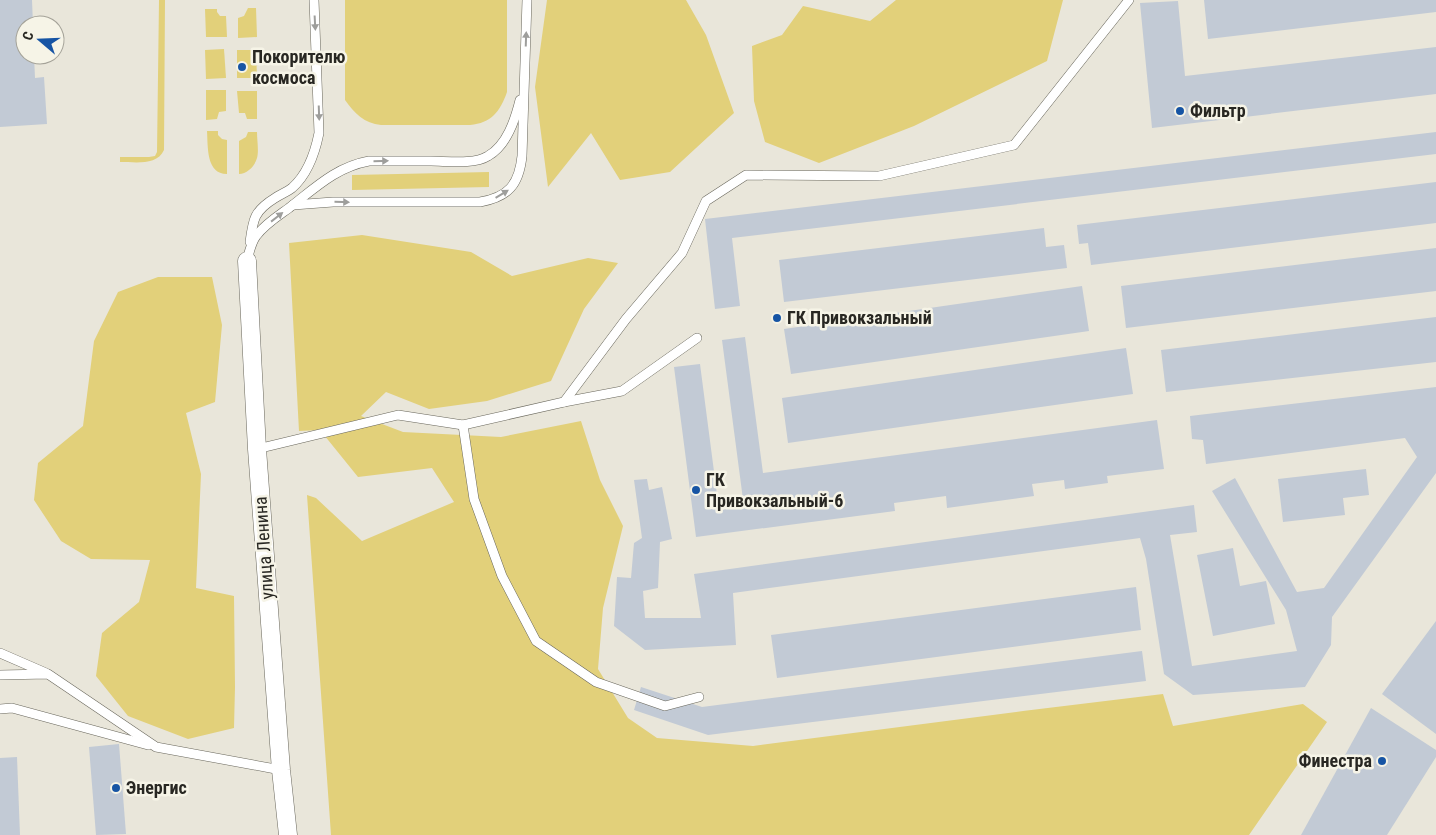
<svg xmlns="http://www.w3.org/2000/svg" width="1436" height="835" font-family="'Roboto Condensed',sans-serif">
  <style>
    .green { fill: #e2d07a }
    .building { fill: #c2cad5 }
    .lines { fill: none; stroke-linecap: round; stroke-linejoin: round }
    .lane-casing { stroke: #69675c; stroke-width: 10 }
    .street-casing { stroke: #69675c; stroke-width: 19 }
    .lane { stroke: #fff; stroke-width: 9 }
    .street { stroke: #fff; stroke-width: 18 }
    .oneway { fill: #9e9e9c }
    .poi-dot { fill: #1654a4; stroke: #f6f4e7; stroke-width: 2 }
    .labels { text-anchor: middle; stroke-width: 5; stroke-linejoin: round; paint-order: stroke }
    .poi-label { font-size: 18px; font-weight: bold; fill: #282722; stroke: #f6f4e7; text-anchor: start }
    .street-label { font-size: 18px; fill: #282722; stroke: #f6f4e7 }
  </style>
  <rect width="100%" height="100%" fill="#e9e6da"/>
  <g class="green">
    <path d="M159 0H165L164 150C157 166 135 162 120 162V157H149L155 156 157 152Z"/>
    <path d="M345 0H507V92C500 112 491 123 470 125H381C364 123 355 114 345 100Z"/>
    <path d="M547 0H686L706 35 734 113 670 172 620 180 591 133 548 187 535 87Z"/>
    <path d="M896 0H1063L1047 61 914 126 819 163 765 142 754 101 752 46 782 35 803 6 870 21Z"/>
    <path d="M248 8H256L257 37 238 38V18L244 16Z"/>
    <path d="M205 9H217V12L220 16H226L227 37H206Z"/>
    <path d="M224 49 226 78 206 79 205 50Z"/>
    <path d="M237 50H256L257 78H237Z"/>
    <path d="M206 90H226V111L219 112 217 119 206 120Z"/>
    <path d="M237 91H257V119H247L245 113H239Z"/>
    <path d="M207 131H218V135L222 139 227 140V174C206 174 208 147 207 131Z"/>
    <path d="M248 132H257C257 140 259 151 257 158 255 166 247 174 239 174V141L246 137Z"/>
    <path d="M489 172V187L352 190V175Z"/>
    <path d="M362 235 471 252 512 276 588 258 618 263 584 309 551 381 487 401 429 409 386 392 361 416 403 432 501 437 581 421 600 480 623 526 603 608 598 669 628 718 657 738 753 746 1023 711 1163 694 1173 726 1303 704 1327 722 1249 835H331L307 495 316 498 362 541 454 502 432 468 358 477 320 430 299 431 289 243Z"/>
    <path d="M158 277H212L222 325 215 402 186 413 201 474 196 588 234 596 235 687 234 728 188 739 128 716 96 676 102 633 139 602 150 560 91 559 61 541 34 500 38 463 83 426 94 341 118 292Z"/>
  </g>
  <g class="building">
    <path d="M0 0H32L33 25H25V55H34L35 78 44 77 47 124 0 127Z"/>
    <path d="M1204 0H1436V12L1208 39Z"/>
    <path d="M1178 1 1185 76 1436 47V94L1152 128 1140 3Z"/>
    <path d="M1436 132V154L732 238 740 306 715 309 705 219Z"/>
    <path d="M1436 182V223L1091 265 1088 243 1079 244 1077 225Z"/>
    <path d="M1044 228 1046 247 1064 245 1067 268 784 302 779 260Z"/>
    <path d="M1436 248V291L1126 328 1121 286Z"/>
    <path d="M1082 286 1089 331 791 374 784 329Z"/>
    <path d="M1436 317V362L1166 392 1161 350Z"/>
    <path d="M745 337 763 473 1157 420 1164 469 1107 476 1108 483 1065 489 1064 480 1032 484 1034 496 947 508 946 496 894 503 895 511 696 537 674 367 700 364 719 510 744 507 722 340Z"/>
    <path d="M1126 348 1133 394 788 443 782 398Z"/>
    <path d="M1436 387V473L1332 617 1331 645 1305 687 1193 695 1164 674 1146 559 1140 538 733 593 736 645 645 650 614 626 617 577 631 578 634 543 642 538 634 480 647 479 649 490 662 487 672 539 660 542 658 588 643 591 645 618H701L694 574 1194 505 1197 532 1170 535 1192 666 1297 651 1286 610 1212 491 1235 478 1297 592 1324 588 1417 457 1405 438 1206 464 1203 440 1192 439 1190 416Z"/>
    <path d="M1366 469 1369 495 1343 498 1345 515 1283 522 1278 479Z"/>
    <path d="M1233 548 1240 586 1266 581 1275 624 1213 636 1197 555Z"/>
    <path d="M1136 587 1141 630 777 678 771 635Z"/>
    <path d="M1436 621V734L1382 694Z"/>
    <path d="M1142 651 1146 681 708 735 634 710 641 687 702 707Z"/>
    <path d="M1371 708 1436 750V757L1387 835H1301Z"/>
    <path d="M119 744 126 834 96 835 89 747Z"/>
    <path d="M17 757 20 835H0V758Z"/>
  </g>
  <g class="lines">
    <g class="lane-casing">
      <g id="lane">
        <path d="M293 205 333 202H480C508 197 519 185 522 156L527 0"/>
        <path d="M250 242C253 219 254 211 275 198 281 194 287 192 292 188 308 174 315 153 319 133L314 0"/>
        <path d="M247 261C249 252 251 243 256 236 265 224 278 216 289 208 315 188 336 167 369 161 389 161 410 161 431 161 447 161 474 165 488 156 507 145 515 120 520 100"/>
        <path d="M564 402 626 319 682 253 706 201 746 175 879 176 1014 145 1129 0"/>
        <path d="M463 425 474 499 502 576 536 641 596 682 665 706 699 697"/>
        <path d="M257 449 398 415 463 425 564 402 622 391 697 338"/>
        <path d="M0 653 46 673"/>
        <path d="M0 675 48 674 156 747 281 770"/>
        <path d="M0 709 12 708 148 745"/>
      </g>
    </g>
    <g class="street-casing">
      <path id="street" d="M247 261 257 449 281 770 288 835"/>
    </g>
    <use href="#lane" class="lane"/>
    <use href="#street" class="street"/>
  </g>
  <defs><path id="oneway-solid" d="M-6-.8H1V-3.2L6.5 0L1 3.2V.8H-6Z" transform="scale(1.25)"/></defs>
  <g class="oneway">
    <use href="#oneway-solid" transform="translate(315 23) rotate(87)"/>
    <use href="#oneway-solid" transform="translate(526 39) rotate(-88)"/>
    <use href="#oneway-solid" transform="translate(319 113) rotate(88)"/>
    <use href="#oneway-solid" transform="translate(381 161) rotate(-1)"/>
    <use href="#oneway-solid" transform="translate(502 194) rotate(-31)"/>
    <use href="#oneway-solid" transform="translate(342 202) rotate(1)"/>
    <use href="#oneway-solid" transform="translate(277 217) rotate(-38)"/>
  </g>
  <g class="poi-dot">
    <circle cx="242" cy="67" r="5"/>
    <circle cx="1180" cy="111" r="5"/>
    <circle cx="777" cy="318" r="5"/>
    <circle cx="696" cy="490" r="5"/>
    <circle cx="1382" cy="761" r="5"/>
    <circle cx="116" cy="788" r="5"/>
  </g>
  <g class="labels">
    <g class="poi-label">
      <text x="252" y="63">Покорителю<tspan x="252" dy="21">космоса</tspan></text>
      <text x="1190" y="117">Фильтр</text>
      <text x="787" y="324">ГК Привокзальный</text>
      <text x="706" y="486">ГК<tspan x="706" dy="21">Привокзальный-6</tspan></text>
      <text x="1372" y="767" text-anchor="end">Финестра</text>
      <text x="126" y="794">Энергис</text>
    </g>
    <g class="street-label">
      <text transform="translate(264 548) rotate(-94)" y="6">улица Ленина</text>
    </g>
  </g>
  <g transform="translate(40 40) rotate(289)"><circle r="24" fill="#f6f4e7" stroke="#a4a298"/>
  <path d="M0-4L9 19L0 12L-9 19Z" fill="#1654a4"/>
  <text y="-8" font-size="14" font-weight="bold" text-anchor="middle" fill="#282722">С</text>
  </g>
</svg>
